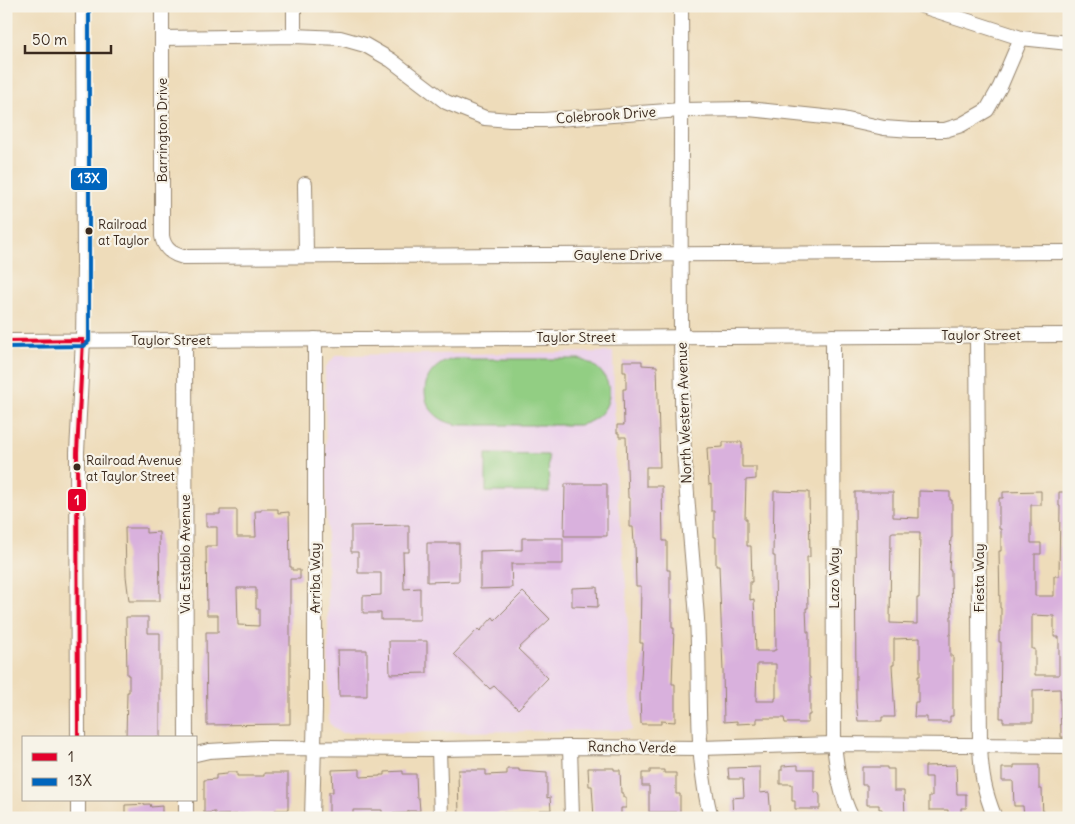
<svg xmlns="http://www.w3.org/2000/svg" width="1075" height="824" font-family="Delius,sans-serif">
  <style>
    .built { fill: #ebd1eb }
    .green { fill: #92ce83; stroke: #667c50 }
    .building { fill: #d9b1dd; fill-rule: evenodd }
    .lines { fill: none; stroke-linecap: round; stroke-linejoin: round }
    .minor-casing { stroke: #94836c; stroke-width: 16 }
    .minor { stroke: #fff; stroke-width: 14 }
    .bus-1-casing { stroke: #f7f3e8; stroke-width: 8 }
    .bus-2-casing { stroke: #f7f3e8; stroke-width: 8 }
    .bus-1 { stroke: #e4002b; stroke-width: 4 }
    .bus-2 { stroke: #0065bd; stroke-width: 4 }
    .bus-dot { fill: #3b2a1e; stroke: #f7f3e8; stroke-width: 2 }
    .labels { text-anchor: middle; stroke-width: 4.5; stroke-linejoin: round; paint-order: stroke }
    .bus-label { font-size: 13px; fill: #3b2a1e; stroke: #f7f3e8; text-anchor: start }
    .street-label { font-size: 14px; fill: #3b2a1e; stroke: #f7f3e8 }
    .line-badge { stroke: #f7f3e8; stroke-width: 2 }
    .badge-label { font-size: 14px; text-anchor: middle; font-weight: bold; fill: #fff }
  </style>
  <rect width="100%" height="100%" fill="#f7f3e8"/>
  <filter id="ink" filterUnits="userSpaceOnUse"><feTurbulence type="fractalNoise" baseFrequency=".02" numOctaves="2"/><feDisplacementMap in="SourceGraphic" scale="10" xChannelSelector="R" yChannelSelector="G"/><feConvolveMatrix kernelMatrix="1 2 1 2 8 2 1 2 1" color-interpolation-filters="sRGB"/></filter>
  <filter id="wash" filterUnits="userSpaceOnUse"><feTurbulence type="fractalNoise" baseFrequency=".0096" numOctaves="4" result="noise"/><feDisplacementMap in="SourceGraphic" scale="20" xChannelSelector="R" yChannelSelector="G"/><feGaussianBlur stdDeviation="1.12" result="paint"/><feColorMatrix in="noise" values="0 0 0 0 0 0 0 0 0 0 0 0 0 0 0 0 0 1.4 0 .05"/><feComposite in="paint" operator="in"/></filter>
  <g filter="url(#wash)">
    <rect width="100%" height="100%" fill="#eedcba"/>
    <path class="built" d="M613 352 616 485 626 585 632 730 340 733 329 723 325 368 336 355Z"/>
    <g class="green">
      <path d="M454 359H579C619 369 619 417 579 425H460C415 420 414 367 454 359Z"/>
      <path d="M486 454 548 455 549 492H486Z"/>
    </g>
    <g id="blocks">
      <g class="building">
        <path d="M623 361H642V365L657 366 660 467H646V486H662L663 541H667V570H670V599H672V628H674L672 684H675V722L661 721V724H641L640 696 643 643H640L641 586H636L635 544H634L633 527H630V498H628L626 437H619V433H617V425H624L623 389H626V372H623Z"/>
        <path d="M723 442H742V467H756V479L746 480 745 519H747V546H751L752 582H750V600L754 599 756 651H774V650H776L775 556H773L774 491 809 492 810 557H807L808 608H806L807 632H809V677H810V715H808V723H785L784 718H757V723L737 724V721L724 722 723 671 719 566H716V537H714V511H711V484L709 485 707 448 723 447ZM757 664H776V698H775V701H756Z"/>
        <path d="M565 484H607V536H564Z"/>
        <path d="M919 491 950 492V500H952V538H951L949 570H951V577L952 616H951V634H950V656H953V716H950V722H927V717H914L915 702H918V676H920V638L894 639V665H892L895 717H882V721H858L856 702 855 492H893V517L919 518ZM893 532H920L919 598H917V624L890 623 891 533Z"/>
        <path d="M1041 491V505H1031V543H1041V554H1035V596H1054V576H1059L1060 506H1059V492H1069V737H1061L1060 689 1033 690V722H1003V718H1000L1001 642H999V631H1001V608H1000L999 551H1001V529H999V498H1003V492ZM1032 615 1054 616V637H1059V675H1035V649H1032Z"/>
        <path d="M261 509H278V513L289 512 290 567H292V570H300V579H290V724L207 725 206 632H218V615H207L206 546H217V527H206V514H220V510H237V537H256L255 511H261ZM237 588H256V609H259V626L238 625Z"/>
        <path d="M409 525V552H403L404 589 420 588V620H381V613H363V596L381 595V573H358V552H351V526Z"/>
        <path d="M125 528H146V533L159 532 160 601H129L126 576Z"/>
        <path d="M522 538H563V564H511L512 588 480 589V551L522 550Z"/>
        <path d="M427 543H459V581L427 582Z"/>
        <path d="M597 587 598 607 572 606V588Z"/>
        <path d="M523 592 550 619 518 649 548 678 518 709 494 686 490 689 454 654 478 629 480 631 493 617 495 620Z"/>
        <path d="M126 617H148V633H160V738H126L127 692H129V675H127Z"/>
        <path d="M389 641H427V673L390 674Z"/>
        <path d="M338 650H367V696H339Z"/>
        <path d="M798 765V769H814V792H818L820 796V809H795V801H792V784H780V770H782V766Z"/>
        <path d="M956 765 957 794H966V808H961V818H948V810H929V796H932V777H925V766Z"/>
        <path d="M1014 765H1039V789H1042L1043 818H1024L1023 806H1014L1013 781H1002V768H1014Z"/>
        <path d="M760 767V793L769 792 771 818H733L732 798 744 797 743 779H729L728 768Z"/>
        <path d="M862 767H887V769H894V791H904L905 818H882V809H879V805H867V785H862Z"/>
        <path d="M588 768H614V770H620L621 793H623V797H626V808H621V818H594L592 786H589Z"/>
        <path d="M360 769V777L380 776V775H385V772L403 771V774H416L417 798H419L420 811H408V813L382 814V810H353V818H329V792H333L332 770Z"/>
        <path d="M507 769H519V771L547 773V798L550 797 551 810H539V813H497V818H459L458 770H486V775L507 774Z"/>
        <path d="M650 770H664V773H676V794H680V812H649V786H642V773H650Z"/>
        <path d="M227 772H237V776H264V773H288V810H275V813L215 815V812L204 813V780L216 779V775L227 774Z"/>
        <path d="M150 804 151 807 162 806V818H125V805Z"/>
      </g>
    </g>
  </g>
  <g filter="url(#ink)">
    <use href="#blocks" fill-opacity="0" stroke="#94836c" stroke-width="1"/>
    <g class="lines">
      <g class="minor-casing">
        <g id="minor">
          <path d="M162 6V236C164 248 171 254 183 257L1069 252"/>
          <path d="M681 6C682 137 679 268 682 398 683 472 692 545 697 619 701 685 694 753 711 818"/>
          <path d="M922 6 1021 38 1069 43"/>
          <path d="M294 36V6"/>
          <path d="M163 38 294 36 340 38 365 45 391 60 446 102 485 118 510 120H544L681 110 749 109 843 119 884 128 912 130H945L961 125 987 110 1000 87 1021 38"/>
          <path d="M305 184 306 255"/>
          <path d="M977 335 980 745C981 773 984 791 995 818"/>
          <path d="M833 336 834 744C837 770 840 795 852 818"/>
          <path d="M185 340 186 738"/>
          <path d="M6 341 1069 335"/>
          <path d="M78 738 77 452 83 340 84 264 83 6"/>
          <path d="M570 747 572 818"/>
          <path d="M439 749 441 818"/>
          <path d="M196 754 209 751 261 748 439 749 570 747 700 748 834 744 1069 746"/>
          <path d="M78 800V818"/>
          <path d="M186 818V800"/>
          <path d="M312 818 315 708V339"/>
        </g>
      </g>
      <use href="#minor" class="minor"/>
      <g class="bus-1-casing">
        <path id="bus-1" d="M6 341 83 340 77 452 78 738"/>
      </g>
      <g class="bus-2-casing">
        <path id="bus-2" d="M6 347 84 346 89 341V6"/>
      </g>
      <use href="#bus-1" class="bus-1"/>
      <use href="#bus-2" class="bus-2"/>
    </g>
  </g>
  <g class="bus-dot">
    <circle cx="89" cy="231" r="4.5"/>
    <circle cx="77" cy="467" r="4.5"/>
  </g>
  <g class="labels">
    <g class="bus-label">
      <text x="98" y="229">Railroad<tspan x="98" dy="16">at Taylor</tspan></text>
      <text x="86" y="465">Railroad Avenue<tspan x="86" dy="16">at Taylor Street</tspan></text>
    </g>
    <g class="street-label">
      <text transform="translate(606 115) rotate(-4)" y="5">Colebrook Drive</text>
      <text transform="translate(162 130) rotate(-90)" y="5">Barrington Drive</text>
      <text x="618" y="260">Gaylene Drive</text>
      <text x="981" y="340">Taylor Street</text>
      <text x="576" y="342">Taylor Street</text>
      <text x="171" y="345">Taylor Street</text>
      <text transform="translate(684 413) rotate(-92)" y="5">North Western Avenue</text>
      <text transform="translate(185 554) rotate(-90)" y="5">Via Establo Avenue</text>
      <text transform="translate(315 578) rotate(-90)" y="5">Arriba Way</text>
      <text transform="translate(834 578) rotate(-90)" y="5">Lazo Way</text>
      <text transform="translate(979 578) rotate(-90)" y="5">Fiesta Way</text>
      <text transform="translate(632 747) rotate(1)" y="5">Rancho Verde</text>
    </g>
  </g>
  <g class="line-badge">
    <rect x="70" y="167" width="38" height="24" rx="5" fill="#0065bd"/>
    <rect x="67" y="488" width="20" height="24" rx="5" fill="#e4002b"/>
  </g>
  <g class="badge-label">
    <text x="89" y="183">13X</text>
    <text x="77" y="505">1</text>
  </g>
  <rect width="1075" height="824" fill="none" stroke="#f7f3e8" stroke-width="25"/>
  <rect x="22" y="736" width="175" height="65" fill="#f7f3e8" stroke="#aca397"/>
  <rect x="32" y="753" width="25" height="8" fill="#e4002b" stroke="#aca397"/>
  <text x="68" y="762" font-size="15" fill="#3b2a1e">1</text>
  <rect x="32" y="778" width="25" height="8" fill="#0065bd" stroke="#aca397"/>
  <text x="68" y="786" font-size="15" fill="#3b2a1e">13X</text>
  <path d="M25 45v8h86v-8" fill="none" stroke="#3b2a1e" stroke-width="2.5"/>
  <text x="32" y="45" font-size="15" fill="#3b2a1e" stroke="#f7f3e8" stroke-width="4" paint-order="stroke">50 m</text>
</svg>
